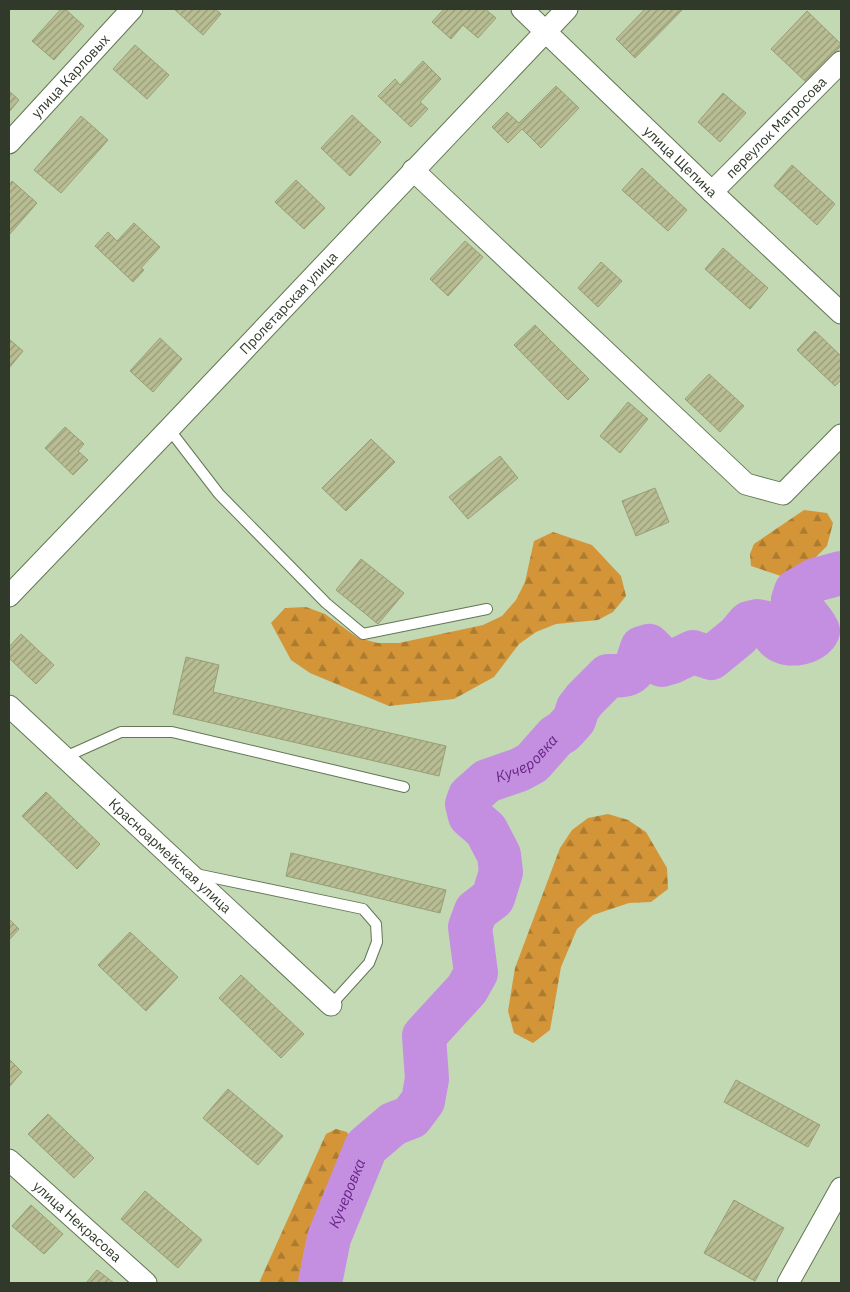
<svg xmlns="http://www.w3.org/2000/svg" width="850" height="1292" font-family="'IBM Plex Sans',sans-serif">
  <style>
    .forest { fill: url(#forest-firs) }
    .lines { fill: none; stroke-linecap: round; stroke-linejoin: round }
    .river { stroke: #c48ee1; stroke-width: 44 }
    .building { fill: url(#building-hatch); stroke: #999e75 }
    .lane-casing { stroke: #637755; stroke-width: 12 }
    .street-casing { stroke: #637755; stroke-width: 23 }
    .lane { stroke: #fff; stroke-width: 10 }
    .street { stroke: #fff; stroke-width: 21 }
    .labels { text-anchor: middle; stroke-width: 5; stroke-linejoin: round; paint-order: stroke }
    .street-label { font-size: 14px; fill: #30392a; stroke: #eaf6e2 }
    .water-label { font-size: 15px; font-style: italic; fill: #672486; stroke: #eaf6e2 }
  </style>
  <defs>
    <pattern id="forest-firs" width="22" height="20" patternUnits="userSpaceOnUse" patternTransform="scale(1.25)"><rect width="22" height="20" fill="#d49538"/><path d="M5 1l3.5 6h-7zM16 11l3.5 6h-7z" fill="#ac7b2f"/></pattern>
    <pattern id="building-hatch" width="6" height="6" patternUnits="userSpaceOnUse" patternTransform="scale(1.25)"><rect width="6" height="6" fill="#b8bd93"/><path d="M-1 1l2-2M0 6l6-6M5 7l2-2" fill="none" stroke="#969b78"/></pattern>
  </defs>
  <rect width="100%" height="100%" fill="#c2d9b3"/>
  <g class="forest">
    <path d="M804 510 827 513 833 523 827 546 809 564 784 577 751 566 750 554 754 544Z"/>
    <path d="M553 532 592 545 621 576 626 596 613 612 598 620 556 624 536 632 519 644 494 677 454 699 389 706 310 673 291 660 271 623 285 608 306 607 325 614 358 638 378 643H399L483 625 502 616 516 600 525 582 534 541Z"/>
    <path d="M608 814 628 820 646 832 667 868 668 889 651 902 629 903 593 915 577 929 561 967 550 1030 533 1043 514 1033 508 1011 515 968 560 848 572 830 588 818Z"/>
    <path d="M336 1129 347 1132 352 1142 347 1166 330 1180 306 1242 298 1283H259L326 1134Z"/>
  </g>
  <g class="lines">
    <path class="river" id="s1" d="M320 1283 329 1238 366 1147 393 1124 411 1117 423 1101 427 1079 424 1036 467 989 476 973 470 927 476 911 493 898 501 872 499 855 486 830 470 816 467 804 470 796 487 781 519 770 532 763 556 736 563 732 574 720 578 708 585 699 608 676C635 676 634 672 642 648L649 646 655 652 662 665 672 662 693 652 711 658 738 636 749 623 757 621 766 623C770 628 773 635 778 639 788 648 813 643 818 631 814 621 801 609 793 600L796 591 815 580 841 573"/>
  </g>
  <g class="building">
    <path d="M61 9H65L84 26 54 60 32 41Z"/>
    <path d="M174 9H215L221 14 203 35Z"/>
    <path d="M444 9H485L496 18 478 38 463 25 451 39 432 22Z"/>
    <path d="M645 9H683L635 58 616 39Z"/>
    <path d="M807 11 841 44V46L807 83 771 49Z"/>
    <path d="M135 45 169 75 147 99 113 69Z"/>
    <path d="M423 61 441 79 420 102 428 109 411 127 378 96 395 79 400 85Z"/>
    <path d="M556 86 579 108 541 148 522 129 508 143 492 127 507 112 519 123Z"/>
    <path d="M9 91 19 100 9 112Z"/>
    <path d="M723 93 746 113 720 142 698 122Z"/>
    <path d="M352 115 381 142 350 176 321 148Z"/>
    <path d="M81 116 108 140 61 193 34 170Z"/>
    <path d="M792 165 835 204 817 225 774 186Z"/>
    <path d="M642 168 687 210 668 231 622 190Z"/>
    <path d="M296 180 325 208 304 229 275 202Z"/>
    <path d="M12 181 37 203 9 235V185Z"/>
    <path d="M134 223 160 247 141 268 144 270 133 282 95 246 108 232 117 241Z"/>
    <path d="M465 241 483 257 448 296 430 279Z"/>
    <path d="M723 248 768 288 750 309 705 269Z"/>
    <path d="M601 262 622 281 598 307 578 288Z"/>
    <path d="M535 325 589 379 568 400 514 345Z"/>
    <path d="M815 331 841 356V380L835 386 797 350Z"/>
    <path d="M160 338 182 359 153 392 130 371Z"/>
    <path d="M9 339 23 351 9 368Z"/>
    <path d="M709 374 744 406 720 432 685 399Z"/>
    <path d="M628 402 648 419 620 453 600 436Z"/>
    <path d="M65 427 84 444 78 451 88 460 73 475 45 448Z"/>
    <path d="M371 439 395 462 346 511 322 488Z"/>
    <path d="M500 456 518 478 468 519 449 497Z"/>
    <path d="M655 488 669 522 636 536 622 501Z"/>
    <path d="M361 559 404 593 378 624 336 590Z"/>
    <path d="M21 634 54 665 36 684 9 658V647Z"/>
    <path d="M186 657 219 665 213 692 446 746 439 776 173 714Z"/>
    <path d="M46 792 100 844 77 869 22 816Z"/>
    <path d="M291 853 446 890 440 913 286 876Z"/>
    <path d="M9 919 19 929 9 940Z"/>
    <path d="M130 932 178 977 146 1011 98 965Z"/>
    <path d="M241 975 304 1034 281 1058 219 998Z"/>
    <path d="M9 1059 22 1072 9 1087Z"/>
    <path d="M736 1080 820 1125 808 1147 724 1102Z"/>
    <path d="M228 1089 283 1136 258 1165 203 1118Z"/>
    <path d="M48 1114 94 1158 74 1178 28 1134Z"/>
    <path d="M145 1191 202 1240 178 1268 121 1219Z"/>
    <path d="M734 1200 784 1228 755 1281 704 1253Z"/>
    <path d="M31 1205 63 1234 44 1254 12 1226Z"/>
    <path d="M97 1270 114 1283H86Z"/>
  </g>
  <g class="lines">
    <g class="lane-casing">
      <g id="lane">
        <path d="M169 429 219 494 326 603 363 634 487 609"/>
        <path d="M65 757 121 732H172L404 787"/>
        <path d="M196 874 363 909 376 924 377 942 369 963 331 1005"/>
      </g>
    </g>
    <g class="street-casing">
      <g id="street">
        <path id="s2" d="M522 9 712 192 841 313"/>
        <path id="s3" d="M9 143 132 9"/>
        <path d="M413 170 746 484 783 494 841 435"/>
        <path id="s4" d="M712 192 841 62"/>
        <path id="s5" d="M9 596 169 429 567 9"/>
        <path id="s6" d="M9 706 331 1005"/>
        <path id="s7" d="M9 1160 146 1283"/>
        <path d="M788 1283 841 1188"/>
      </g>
    </g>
    <use href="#lane" class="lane"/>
    <use href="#street" class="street"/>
  </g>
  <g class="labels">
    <g class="street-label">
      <text dy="5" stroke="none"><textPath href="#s3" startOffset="91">улица Карловых</textPath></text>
      <text dy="5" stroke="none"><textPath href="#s4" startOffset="91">переулок Матросова</textPath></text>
      <text dy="5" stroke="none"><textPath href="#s2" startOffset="220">улица Щепина</textPath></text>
      <text dy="5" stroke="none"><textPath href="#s5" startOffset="405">Пролетарская улица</textPath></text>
      <text dy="5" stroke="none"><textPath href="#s6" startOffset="220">Красноармейская улица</textPath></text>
      <text dy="5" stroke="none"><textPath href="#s7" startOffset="92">улица Некрасова</textPath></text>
    </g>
    <g class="water-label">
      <text dy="5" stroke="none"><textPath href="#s1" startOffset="635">Кучеровка</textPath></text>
      <text dy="5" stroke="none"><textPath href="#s1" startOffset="94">Кучеровка</textPath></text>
    </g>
  </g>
  <rect width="850" height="1292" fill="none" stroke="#30392a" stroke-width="20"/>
</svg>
